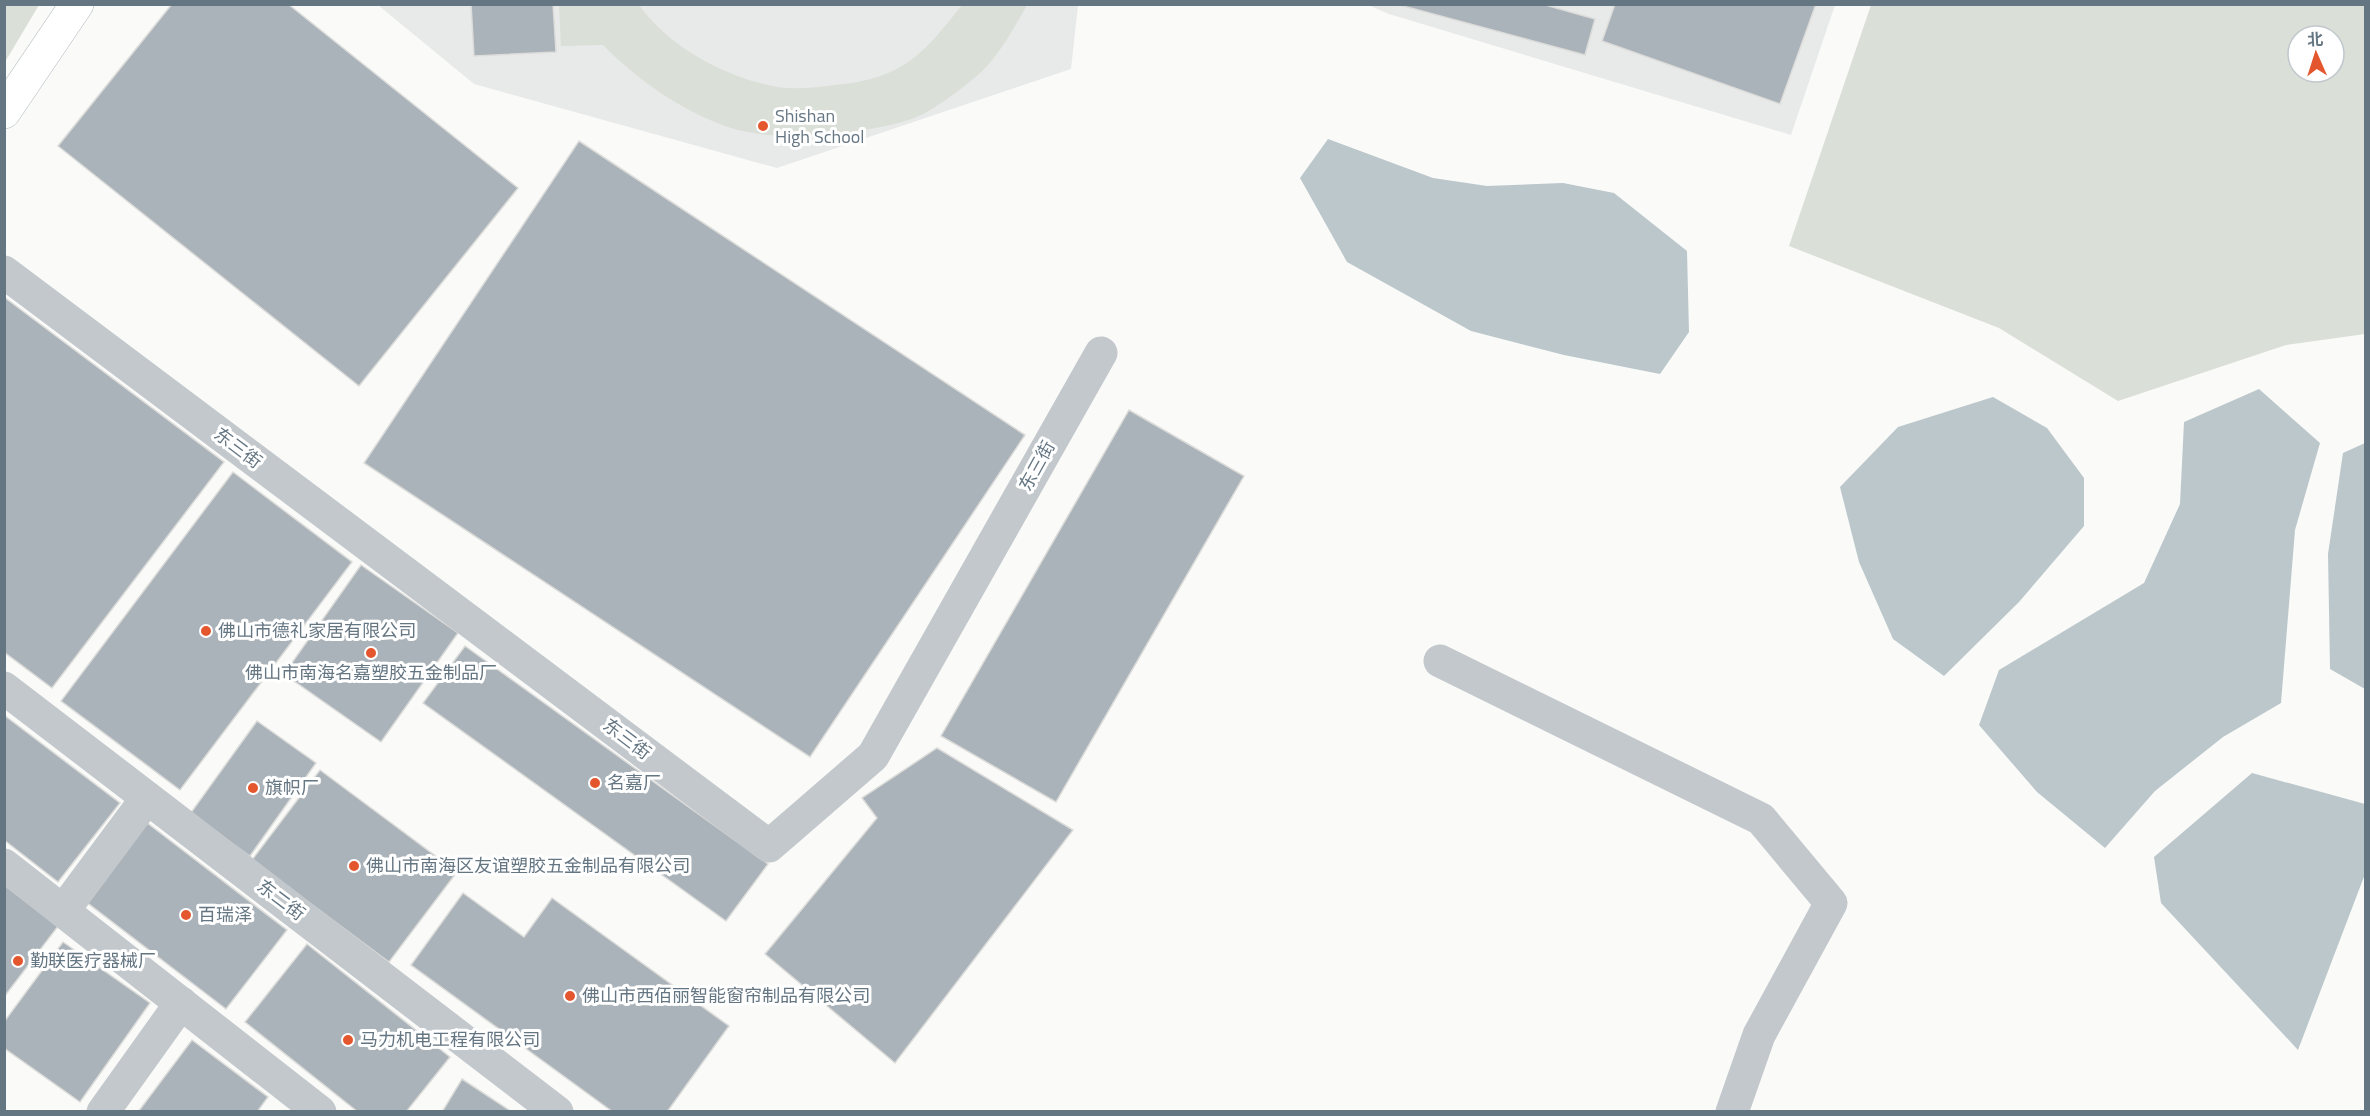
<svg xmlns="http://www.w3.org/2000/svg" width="2370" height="1116" font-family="'Titillium Web','Noto Sans SC',sans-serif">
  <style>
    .built { fill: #e8e9e9 }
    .green { fill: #dadfd7; fill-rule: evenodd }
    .water { fill: #bbc7cb }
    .building { fill: #aab3b9; stroke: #dcdcda; stroke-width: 1.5 }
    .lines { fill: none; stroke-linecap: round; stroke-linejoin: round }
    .secondary-casing { stroke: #b3babf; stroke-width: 34 }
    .minor { stroke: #c3c8cc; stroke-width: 33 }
    .secondary { stroke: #fff; stroke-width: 33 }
    .poi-dot { fill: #e4572e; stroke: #fff; stroke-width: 2 }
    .labels { text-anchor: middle; stroke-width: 6; stroke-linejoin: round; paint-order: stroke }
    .poi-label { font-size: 18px; fill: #657683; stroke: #fff; text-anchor: start }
    .street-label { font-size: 18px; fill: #657683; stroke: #fff }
  </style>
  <rect width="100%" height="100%" fill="#fafaf8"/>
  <g class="built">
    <path d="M378 5H1078L1071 69 777 168 474 84Z"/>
    <path d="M1368 5H1835L1791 135 1389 14Z"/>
  </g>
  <g class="green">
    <path d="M5 4 39 5 5 62 4 5Z"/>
    <path d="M559 5H639C670 48 725 77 777 87 796 90 818 87 836 85 858 83 882 78 902 66 926 52 945 26 962 5H1027C1015 26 1001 52 984 69 973 81 940 105 925 113 899 127 848 133 818 135 788 136 758 137 728 127 680 110 639 81 603 45L561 46Z"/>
    <path d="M1871 5H2365V334L2286 345 2118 401 1999 328 1789 246ZM2298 36H2334V72H2298Z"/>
  </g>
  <g class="water">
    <path d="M1328 139 1433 178 1487 186 1563 183 1614 193 1687 251 1689 332 1660 374 1564 355 1471 331 1347 262 1300 178Z"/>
    <path d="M2259 389 2320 443 2295 530 2281 703 2223 737 2155 791 2105 848 2037 792 1979 725 1999 670 2144 583 2180 504 2184 422Z"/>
    <path d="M1993 397 2047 428 2084 478V526L2019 602 1944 676 1893 639 1859 562 1840 487 1898 427Z"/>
    <path d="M2365 443V689L2330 669 2328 554 2343 453Z"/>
    <path d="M2252 773 2365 804V874L2298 1050 2161 903 2154 857Z"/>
  </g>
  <g class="building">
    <path d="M172 4H288L518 188 359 386 58 146Z"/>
    <path d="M471 4H553L556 52 474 56Z"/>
    <path d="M1396 4H1542L1595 19 1585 55Z"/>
    <path d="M1615 4H1816L1780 104 1602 41Z"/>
    <path d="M579 141 1025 435 810 757 364 463Z"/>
    <path d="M4 297 224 462 52 688 4 652Z"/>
    <path d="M1129 410 1244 476 1056 802 941 736Z"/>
    <path d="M233 472 352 562 180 790 61 701Z"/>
    <path d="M361 565 458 633 381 742 284 674Z"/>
    <path d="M465 646 768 864 726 921 423 703Z"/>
    <path d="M4 715 120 803 58 882 4 840Z"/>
    <path d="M257 721 316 763 250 856 190 814Z"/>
    <path d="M937 748 1073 830 895 1063 765 954 877 818 862 798Z"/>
    <path d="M320 770 457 872 389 962 252 860Z"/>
    <path d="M146 822 287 930 226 1009 85 901Z"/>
    <path d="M4 885 59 925 4 997Z"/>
    <path d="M463 893 524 937 552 898 729 1026 667 1112H613L411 965Z"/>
    <path d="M63 942 150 1003 80 1102 4 1048V1022Z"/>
    <path d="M307 944 450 1057 406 1112H358L245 1022Z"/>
    <path d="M192 1040 268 1097 257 1112H138Z"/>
    <path d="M462 1079 512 1112H442Z"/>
  </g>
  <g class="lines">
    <g class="secondary-casing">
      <path id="secondary" d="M4 112 77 4"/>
    </g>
    <g class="minor">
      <path d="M4 272 769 846 873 756 1101 353"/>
      <path d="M1440 661 1761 819 1831 903 1759 1035 1732 1112"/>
      <path d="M4 688 557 1112"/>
      <path d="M4 865 320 1112"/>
      <path d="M63 911 147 798"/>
      <path d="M103 1112 181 1003"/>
    </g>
    <use href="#secondary" class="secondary"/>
  </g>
  <g class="poi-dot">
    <circle cx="763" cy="126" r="6"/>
    <circle cx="206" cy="631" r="6"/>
    <circle cx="371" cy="653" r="6"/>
    <circle cx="595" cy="783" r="6"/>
    <circle cx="253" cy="788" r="6"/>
    <circle cx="354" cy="866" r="6"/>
    <circle cx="186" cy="915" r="6"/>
    <circle cx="18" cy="961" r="6"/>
    <circle cx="570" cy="996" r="6"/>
    <circle cx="348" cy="1040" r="6"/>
  </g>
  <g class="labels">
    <g class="poi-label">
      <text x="775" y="122">Shishan<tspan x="775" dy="21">High School</tspan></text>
      <text x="218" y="637">佛山市德礼家居有限公司</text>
      <text x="371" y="679" text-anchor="middle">佛山市南海名嘉塑胶五金制品厂</text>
      <text x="607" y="789">名嘉厂</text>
      <text x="265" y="794">旗帜厂</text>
      <text x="366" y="872">佛山市南海区友谊塑胶五金制品有限公司</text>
      <text x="198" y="921">百瑞泽</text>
      <text x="30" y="967">勤联医疗器械厂</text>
      <text x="582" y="1002">佛山市西佰丽智能窗帘制品有限公司</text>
      <text x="360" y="1046">马力机电工程有限公司</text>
    </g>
    <g class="street-label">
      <text transform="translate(238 448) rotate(37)" y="6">东三街</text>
      <text transform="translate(1037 466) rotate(-61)" y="6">东三街</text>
      <text transform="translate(627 739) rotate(37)" y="6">东三街</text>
      <text transform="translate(281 900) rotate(37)" y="6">东二街</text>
    </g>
  </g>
  <rect width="2370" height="1116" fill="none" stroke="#657683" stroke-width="12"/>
  <g transform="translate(2316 54) rotate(357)"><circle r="28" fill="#ffffff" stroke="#c1c8cd" stroke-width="1.5"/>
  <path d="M0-4.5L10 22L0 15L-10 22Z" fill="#e4572e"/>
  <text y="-9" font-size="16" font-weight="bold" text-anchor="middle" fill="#657683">北</text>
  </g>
</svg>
